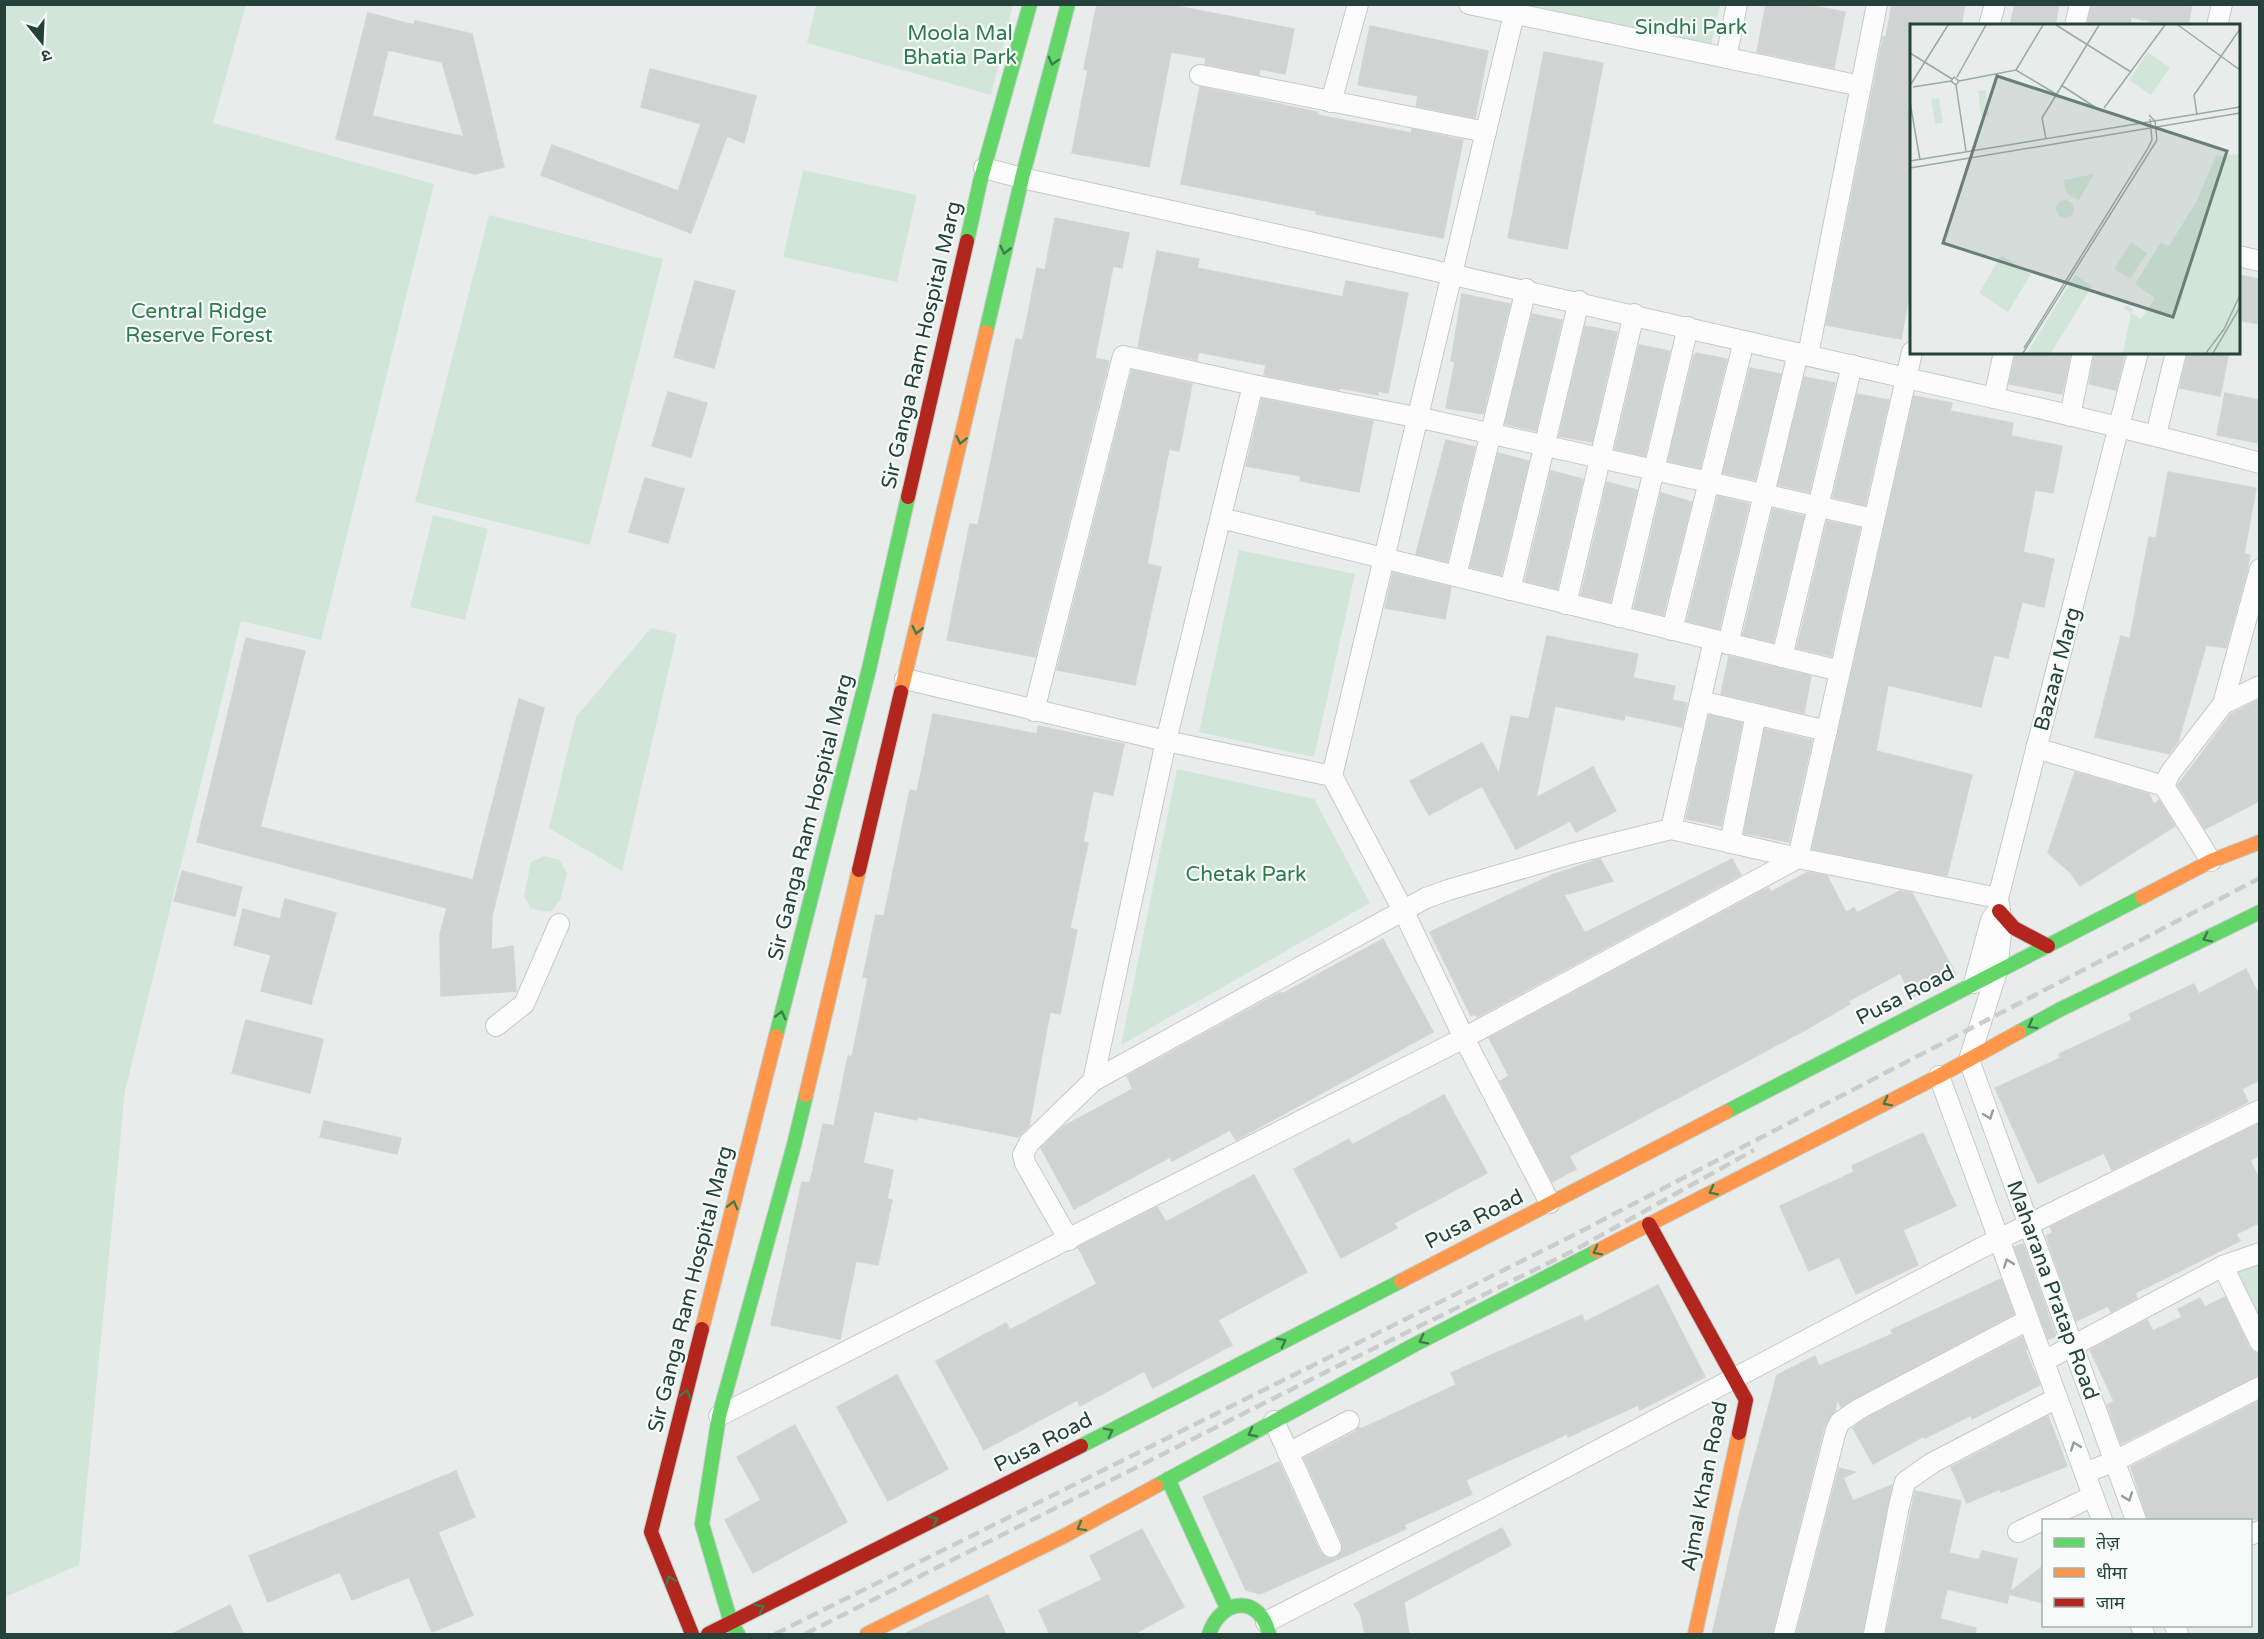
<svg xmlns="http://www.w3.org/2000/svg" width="2264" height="1639" font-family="'Varela Round','Noto Sans Devanagari',sans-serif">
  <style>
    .green { fill: #d1e6d8 }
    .building { fill: #cfd4d2; stroke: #d1d6d4; stroke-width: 1.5; fill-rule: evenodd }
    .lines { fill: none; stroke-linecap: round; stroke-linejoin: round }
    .street-casing { stroke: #c5cac8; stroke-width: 22 }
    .fast-casing { stroke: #c3cbc8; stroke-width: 16 }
    .slow-casing { stroke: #c3cbc8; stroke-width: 16 }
    .jam-casing { stroke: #c3cbc8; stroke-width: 16 }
    .street { stroke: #fcfcfc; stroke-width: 20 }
    .fast { stroke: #63d668; stroke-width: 14 }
    .slow { stroke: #ff974d; stroke-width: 14 }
    .jam { stroke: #b3261e; stroke-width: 14 }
    .rail { stroke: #c9cdcc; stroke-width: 4.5; stroke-dasharray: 12 6; stroke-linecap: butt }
    .oneway { stroke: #3d7d4c }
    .oneway2 { stroke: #909f9b }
    .labels { text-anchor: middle; stroke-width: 4.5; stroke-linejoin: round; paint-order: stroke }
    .park-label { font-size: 21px; fill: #2d7a4b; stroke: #f7fbf9 }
    .street-label { font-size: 21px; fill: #24423a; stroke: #f7fbf9 }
    .inset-road { fill: none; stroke: #9aa9a4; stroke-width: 1.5 }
    .view { fill: #697e78; fill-opacity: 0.15; stroke: #697e78; stroke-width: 3 }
    .inset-edge { fill: none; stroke: #24423a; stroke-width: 3 }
  </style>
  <rect width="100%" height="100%" fill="#e8edeb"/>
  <g class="green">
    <path d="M5 4 246 5 213 123 434 184 321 640 241 621 125 1091 79 1565 5 1597Z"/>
    <path d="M816 5H1013L991 95 807 43Z"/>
    <path d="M1510 5H1720L1709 54Z"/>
    <path d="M803 170 917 195 897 282 783 257Z"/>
    <path d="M489 215 663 259 590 545 415 502Z"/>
    <path d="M433 515 488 529 465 620 410 607Z"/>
    <path d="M1239 550 1355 574 1314 757 1199 732Z"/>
    <path d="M651 628 677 634 622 871 549 828 576 717Z"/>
    <path d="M1177 769 1314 799 1370 903 1121 1045Z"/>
    <path d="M544 856 560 860 567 874 560 900 551 912 531 909 524 896 531 862Z"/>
    <path d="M2259 1255V1347L2223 1274Z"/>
  </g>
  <g class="building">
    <path d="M1097 4H1176V6L1294 29 1285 74 1260 69 1259 75 1205 64 1206 58 1171 52 1149 167 1072 153 1088 70 1084 69Z"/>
    <path d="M1766 4H1803L1845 12 1834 68 1757 52Z"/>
    <path d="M1892 4H1965L1961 26H1911V285L1901 339 1826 325 1883 37H1886Z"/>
    <path d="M2015 4H2059L2055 26H2010Z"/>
    <path d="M2092 4H2192L2188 26H2173L2131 17 2130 26H2087Z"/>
    <path d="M368 13 414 25 415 21 472 34 504 167 475 174 336 139ZM388 50 442 62 464 137 372 116Z"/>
    <path d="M1370 26 1488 51 1475 118 1416 106 1418 96 1358 85Z"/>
    <path d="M1544 52 1603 63 1567 249 1508 238Z"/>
    <path d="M650 69 756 96 744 143 727 136 691 233 541 175 552 145 678 191 701 124 641 107Z"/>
    <path d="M1200 87 1317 112V115L1411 133 1412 129 1463 140 1443 238 1316 214 1317 211 1181 184Z"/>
    <path d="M1055 218 1129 233 1122 268 1113 266 1095 358 1109 361 1035 657 947 640 970 524 978 525 1016 339 1023 340 1037 268 1045 270Z"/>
    <path d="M1157 251 1199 259 1197 268 1343 297 1346 281 1408 293 1388 393 1378 391V395L1340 388 1339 390 1264 375 1266 365 1198 352 1197 360 1138 347Z"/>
    <path d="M2238 275 2259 279V324L2238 320Z"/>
    <path d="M695 281 735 291 714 368 674 357Z"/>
    <path d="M1462 294 1510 304 1483 414 1446 408 1455 362 1451 361Z"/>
    <path d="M1532 314 1562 320 1536 431 1505 424Z"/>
    <path d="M1585 326 1617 332 1592 442 1559 436Z"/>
    <path d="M1639 345 1670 351 1645 456 1615 449Z"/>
    <path d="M2016 352H2071L2062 394 2009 384Z"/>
    <path d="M2095 352H2125L2116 390 2089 384Z"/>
    <path d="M2188 352H2229L2220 396 2180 388Z"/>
    <path d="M1696 353 1727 359 1700 468 1668 461 1694 355 1695 356Z"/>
    <path d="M1750 368 1781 374 1755 480 1723 473Z"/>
    <path d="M1132 370 1192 384 1179 451 1169 449 1147 564 1161 567 1135 685 1057 670Z"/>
    <path d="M1804 377 1835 383 1809 492 1778 485Z"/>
    <path d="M668 392 707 403 691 457 652 446Z"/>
    <path d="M2225 393 2259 400V443L2217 435Z"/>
    <path d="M1857 394 1889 400 1865 505 1833 497Z"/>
    <path d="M1914 396 1952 403 1950 411 2013 423 2011 436 2062 446 2053 493 2035 490 2023 552 2054 559 2044 607 2022 602 2008 658 1994 655 1981 707 1888 685 1876 751 1972 775 1947 876 1812 849Z"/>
    <path d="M1262 399 1373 421 1359 492 1300 481 1301 476 1246 466Z"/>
    <path d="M1446 440 1475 447 1447 562 1416 554Z"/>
    <path d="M1498 453 1529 461 1501 575 1470 567Z"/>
    <path d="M1551 471 1583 479 1557 589 1525 581Z"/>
    <path d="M2168 472 2256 488 2244 554 2250 555 2247 571 2226 648 2206 645 2178 742 2169 754 2095 737 2121 636 2130 639 2149 537 2156 538Z"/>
    <path d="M645 478 684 489 668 543 629 532Z"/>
    <path d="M1607 482 1637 490 1610 602 1581 595Z"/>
    <path d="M1661 493 1692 502 1663 615 1634 608Z"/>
    <path d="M1718 496 1749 504 1719 629 1687 621Z"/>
    <path d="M1773 509 1804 516 1773 642 1743 635Z"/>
    <path d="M1827 521 1860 528 1831 656 1797 648Z"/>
    <path d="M1393 573 1451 587 1445 619 1385 608Z"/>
    <path d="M1547 636 1638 654 1633 678 1675 686 1672 700 1687 703 1682 727 1625 715 1624 720 1555 706 1536 798 1593 767 1616 811 1576 832 1570 821 1516 849 1482 786 1429 815 1410 781 1482 743 1499 774 1511 716 1529 719Z"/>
    <path d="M246 638 305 651 260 827 473 880 519 699 544 708 492 915 491 950 513 946 516 991 441 996 440 934 447 908 197 842Z"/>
    <path d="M1729 656 1811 676 1804 713 1721 694Z"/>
    <path d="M2259 700V801L2205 829 2178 785 2231 714Z"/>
    <path d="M933 714 1037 734 1038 726 1124 744 1113 795 1093 791 1083 842 1088 843 1070 928 1077 930 1060 1014 1050 1012 1029 1126 1018 1137 918 1117 917 1120 874 1111 863 1163 893 1170 887 1199 892 1200 878 1265 856 1261 840 1339 771 1325 802 1182 810 1183 823 1124 834 1126 848 1056 852 1057 868 978 863 977 876 915 884 916 910 790 917 792Z"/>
    <path d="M1709 715 1742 723 1721 826 1686 819Z"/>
    <path d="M1765 729 1812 740 1789 842 1744 833Z"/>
    <path d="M2075 772 2149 794 2154 805 2159 800 2175 826 2080 886 2071 873 2048 853Z"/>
    <path d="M1600 859 1613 881 1564 895 1585 933 1732 859 1741 875 1477 1017 1475 1014 1471 1016 1430 932 1552 875Z"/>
    <path d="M182 871 242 887 235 916 174 901Z"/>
    <path d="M1808 872 1827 876 1846 912 1854 908 1857 913 1900 891 1912 893 1956 975 1913 997 1900 973 1848 1001 1850 1004 1805 1030 1569 1156 1576 1169 1552 1182 1500 1081 1509 1076 1489 1038 1768 888 1771 892Z"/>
    <path d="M285 899 336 913 311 1004 261 991 271 955 234 945 243 909 280 919Z"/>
    <path d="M1383 939 1433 1032 1236 1140 1230 1130 1172 1161 1170 1157 1074 1209 1041 1148 1064 1126 1133 1089 1127 1076 1281 992 1282 994Z"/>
    <path d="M2246 969 2259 995V1080L2242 1089 2248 1102 2112 1170 2104 1153 2038 1183 1995 1088 2061 1058 2059 1054 2132 1020 2129 1014 2194 984 2199 994Z"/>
    <path d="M246 1020 323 1039 310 1093 232 1073Z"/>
    <path d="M1444 1095 1487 1173 1394 1223 1397 1228 1341 1258 1294 1169 1349 1139 1352 1145Z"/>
    <path d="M324 1121 401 1138 397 1154 320 1137Z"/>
    <path d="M2258 1124 2259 1156 2250 1160 2259 1179V1223L2236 1234 2240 1241 2135 1293 2137 1298 2111 1312 2108 1306 2076 1321 2046 1236 2053 1233 2050 1227Z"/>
    <path d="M1923 1133 1956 1206 1903 1230 1918 1265 1856 1294 1839 1257 1809 1271 1780 1206 1854 1172 1852 1166Z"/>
    <path d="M1254 1175 1307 1272 1218 1320 1232 1345 1153 1388 1144 1371 1080 1406 1077 1400 984 1450 936 1361 1006 1323 1010 1330 1097 1284 1078 1247 1157 1207 1166 1222Z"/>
    <path d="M2023 1244 2056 1336 2048 1339 2014 1247Z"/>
    <path d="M2001 1279 2014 1314 1841 1407 1837 1400 1835 1411 1824 1427 1772 1635H1712L1740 1512 1777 1375 1815 1356 1819 1366 1893 1334 1891 1330Z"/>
    <path d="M1658 1285 1705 1377 1640 1410 1638 1405 1568 1437 1567 1434 1466 1480 1472 1494 1404 1525 1406 1529 1260 1594 1246 1590 1203 1497 1279 1462 1320 1552 1329 1559 1336 1558 1343 1549 1342 1542 1304 1458 1355 1432 1359 1427 1361 1429 1456 1385 1451 1373 1582 1315 1585 1322Z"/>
    <path d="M2225 1297 2249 1347 2254 1352 2259 1354V1375L2121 1444 2107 1405 2114 1401 2090 1350 2147 1320 2153 1331 2182 1317 2178 1309 2200 1298 2205 1307Z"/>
    <path d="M2022 1337 2027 1349 2025 1350 2040 1385 1972 1419 1971 1415 1925 1438 1924 1436 1873 1464 1853 1428 1865 1419Z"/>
    <path d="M897 1375 948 1469 888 1501 837 1407Z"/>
    <path d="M2259 1401V1519L2148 1521 2131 1467Z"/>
    <path d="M2048 1416 2067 1466 2001 1492 2000 1489 1967 1503 1951 1467Z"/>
    <path d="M795 1425 847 1522 753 1573 725 1520 761 1500 737 1457Z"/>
    <path d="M1839 1468 1855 1472 1843 1478 1853 1501 1892 1485 1862 1635H1796Z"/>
    <path d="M456 1471 475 1517 438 1532 473 1615 432 1632 409 1577 352 1600 340 1572 268 1602 249 1556Z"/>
    <path d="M1915 1491 1961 1501 1949 1553 1979 1560 1982 1551 2017 1559 2010 1592 2043 1566V1603L2009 1594 2007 1603 1947 1589 1940 1619 1976 1628 1975 1635H1886Z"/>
    <path d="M1502 1528 1511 1545 1404 1602 1409 1635H1365L1361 1615 1354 1604Z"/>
    <path d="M1142 1529 1184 1607 1132 1635H1050L1039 1610 1102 1580 1090 1556Z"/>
    <path d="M988 1595 1006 1635H903L910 1631Z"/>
    <path d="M230 1605 244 1635H170Z"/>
  </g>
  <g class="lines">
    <g class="street-casing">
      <g id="street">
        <path d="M1469 4 1861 86"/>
        <path d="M1989 26 1995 4"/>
        <path d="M2075 26 2080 4"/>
        <path d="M2217 26 2222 4"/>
        <path d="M1726 58 1737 4"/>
        <path d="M1200 75 1486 132"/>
        <path d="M1331 102 1358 4"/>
        <path d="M984 168 1022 178C1263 231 1504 285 1744 341 1916 381 2089 417 2260 463"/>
        <path d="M2238 256 2260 261"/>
        <path d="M1808 355 1877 4"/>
        <path d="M1994 398 2004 352"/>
        <path d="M2070 416 2083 352"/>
        <path d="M2156 435 2176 352"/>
        <path d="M1221 518 1840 671"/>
        <path d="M1456 576 1526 289"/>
        <path d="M1510 590 1579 301"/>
        <path d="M1566 604 1634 314"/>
        <path d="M1619 617 1688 327"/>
        <path d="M1672 630 1744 341"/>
        <path d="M1728 644 1798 353"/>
        <path d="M1782 657 1852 365"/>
        <path d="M905 679 1166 741 1332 776"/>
        <path d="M1700 701 1827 731"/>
        <path d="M2223 704 2260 569"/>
        <path d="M1034 711 1123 356 1253 385 1430 420 1874 519"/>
        <path d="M2036 748 2164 786"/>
        <path d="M1671 829 1714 640"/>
        <path d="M1730 843 1756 714"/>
        <path d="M2211 861 2164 786 2170 773 2223 704 2260 686"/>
        <path d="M1974 983 1991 920 1997 912"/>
        <path d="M496 1026 524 1004 559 924"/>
        <path d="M1939 1076 2102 1520"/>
        <path d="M1093 1081 1166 741 1253 385"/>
        <path d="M1550 1203 1464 1038 1798 858 1912 352"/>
        <path d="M1069 1240 1025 1163 1023 1155 1029 1143 1093 1081 1426 898 1448 890 1571 854 1671 829 1798 858 1998 898"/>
        <path d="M2223 1266 2260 1342"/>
        <path d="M2044 1361 2223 1266 2260 1253"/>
        <path d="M719 1416 1464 1038 1404 912 1332 776 1514 14"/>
        <path d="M1274 1421 1331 1547"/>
        <path d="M1288 1453 1349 1421"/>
        <path d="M2085 1473 2115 1461 2260 1387"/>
        <path d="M2136 1520 1969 1060 1997 971 2002 924 1998 898 2138 352"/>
        <path d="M2018 1532 2093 1496"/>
        <path d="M2250 1535 2260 1531"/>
        <path d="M1266 1622 1498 1503 1979 1249 2260 1110"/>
        <path d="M2141 1626 2144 1634"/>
        <path d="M2175 1626 2178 1634"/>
        <path d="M1784 1634 1836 1430 1840 1422 1859 1409 2028 1320"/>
        <path d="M1874 1634 1899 1506 1905 1482 1932 1463 2057 1398"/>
      </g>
    </g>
    <g class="fast-casing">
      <g id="fast">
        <path d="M967 241 980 182 1030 4"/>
        <path d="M986 332 1022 178 1068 4"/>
        <path d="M2019 1032 2059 1010 2260 912"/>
        <path d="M776 1036 869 669 908 497"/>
        <path d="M1726 1112 2142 897"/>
        <path d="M1081 1446 1401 1281"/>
        <path d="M1168 1479 1227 1608"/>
        <path d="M1156 1486 1414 1345 1597 1251"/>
        <path d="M738 1634 731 1623 702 1524 719 1416 794 1145 806 1095"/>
        <path d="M1209 1634C1221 1598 1260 1594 1269 1634"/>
      </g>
    </g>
    <g class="slow-casing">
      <g id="slow">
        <path d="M901 692 986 332"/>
        <path d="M2142 897 2211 861 2260 842"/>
        <path d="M806 1095 859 870"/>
        <path d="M1597 1251 1939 1076 2019 1032"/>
        <path d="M1401 1281 1726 1112"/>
        <path d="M702 1329 776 1036"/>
        <path d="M867 1634 1066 1535 1156 1486"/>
        <path d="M1695 1634 1739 1433"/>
      </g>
    </g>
    <g class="jam-casing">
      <g id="jam">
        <path d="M908 497 967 241"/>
        <path d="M859 870 901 692"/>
        <path d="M1999 911 2014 928 2048 946"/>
        <path d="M1649 1224 1746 1400 1739 1433"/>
        <path d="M692 1634 651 1532 702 1329"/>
        <path d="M708 1634 1081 1446"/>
      </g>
    </g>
    <use href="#street" class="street"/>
    <use href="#fast" class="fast"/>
    <use href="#slow" class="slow"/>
    <use href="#jam" class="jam"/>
    <g class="rail">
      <path d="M775 1634 1566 1239 2260 878"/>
      <path d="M805 1634 1336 1367 1573 1251 1754 1150"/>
    </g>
  </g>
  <defs><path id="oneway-chevron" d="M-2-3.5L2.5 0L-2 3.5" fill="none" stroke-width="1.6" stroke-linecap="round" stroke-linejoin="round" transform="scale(1.5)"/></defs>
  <g class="oneway">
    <use href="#oneway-chevron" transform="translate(1053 61) rotate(105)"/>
    <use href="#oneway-chevron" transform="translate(1005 250) rotate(103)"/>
    <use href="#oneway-chevron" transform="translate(961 440) rotate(103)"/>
    <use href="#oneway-chevron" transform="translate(917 630) rotate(103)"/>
    <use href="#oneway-chevron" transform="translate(2207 938) rotate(154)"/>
    <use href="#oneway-chevron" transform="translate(781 1015) rotate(-76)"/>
    <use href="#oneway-chevron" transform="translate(2032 1025) rotate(151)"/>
    <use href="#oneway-chevron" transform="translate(1887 1102) rotate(153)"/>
    <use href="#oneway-chevron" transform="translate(1713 1191) rotate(153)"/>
    <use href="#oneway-chevron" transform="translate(733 1205) rotate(-76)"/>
    <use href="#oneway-chevron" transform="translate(1597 1251) rotate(153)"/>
    <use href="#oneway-chevron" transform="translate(1423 1340) rotate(153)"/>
    <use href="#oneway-chevron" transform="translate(1282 1342) rotate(-27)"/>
    <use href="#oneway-chevron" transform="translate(686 1394) rotate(-76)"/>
    <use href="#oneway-chevron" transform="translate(1109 1432) rotate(-27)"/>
    <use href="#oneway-chevron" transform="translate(1252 1433) rotate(152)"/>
    <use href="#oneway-chevron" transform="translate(934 1520) rotate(-27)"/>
    <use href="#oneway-chevron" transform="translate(1081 1527) rotate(151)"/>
    <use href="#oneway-chevron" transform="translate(670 1580) rotate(-112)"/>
    <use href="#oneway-chevron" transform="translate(760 1608) rotate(-27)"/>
  </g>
  <g class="oneway2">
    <use href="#oneway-chevron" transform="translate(1989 1115) rotate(70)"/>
    <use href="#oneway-chevron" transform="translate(2008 1263) rotate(-110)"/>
    <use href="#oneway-chevron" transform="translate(2075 1446) rotate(-110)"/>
    <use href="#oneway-chevron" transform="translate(2128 1497) rotate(70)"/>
  </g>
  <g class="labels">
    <g class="park-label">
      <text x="1691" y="34">Sindhi Park</text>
      <text x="960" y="40">Moola Mal<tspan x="960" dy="24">Bhatia Park</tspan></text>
      <text x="199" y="318">Central Ridge<tspan x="199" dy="24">Reserve Forest</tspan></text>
      <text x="1246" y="881">Chetak Park</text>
    </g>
    <g class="street-label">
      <text transform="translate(921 345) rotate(-77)" y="7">Sir Ganga Ram Hospital Marg</text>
      <text transform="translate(2057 669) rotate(-75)" y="7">Bazaar Marg</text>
      <text transform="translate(810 817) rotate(-76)" y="7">Sir Ganga Ram Hospital Marg</text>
      <text transform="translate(1905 995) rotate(-27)" y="7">Pusa Road</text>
      <text transform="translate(1474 1219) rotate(-27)" y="7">Pusa Road</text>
      <text transform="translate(690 1289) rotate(-76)" y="7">Sir Ganga Ram Hospital Marg</text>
      <text transform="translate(2053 1290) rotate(70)" y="7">Maharana Pratap Road</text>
      <text transform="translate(1043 1442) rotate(-27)" y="7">Pusa Road</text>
      <text transform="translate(1704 1486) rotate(-79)" y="7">Ajmal Khan Road</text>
    </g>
  </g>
  <g transform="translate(1910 24)">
    <rect width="330" height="330" fill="#e8edeb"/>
    <path d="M238 28 260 44 241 71 219 56ZM76 66 79 91 71 92 68 67ZM29 74 33 99 25 100 21 75ZM330 130V329H213L221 289 214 284 216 281 223 285 221 289 231 295 245 274 225 260 251 218 259 222 286 178 306 132ZM184 150 169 176 156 169 154 156ZM146 185a9 9 0 1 1 18 0a9 9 0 1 1-18 0ZM221 218 237 229 220 255 204 245ZM91 231 121 250 98 288 69 269ZM165 251 182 262 141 329H117Z" fill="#d1e6d8"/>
    <path class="inset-road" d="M146 1 221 48M268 1 330 46M0 29 42 55M106 46 133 1M47 53 76 1M49 57 106 46 146 70M1 60 38 1M46 61 41 57 44 53 49 57 46 61 56 127M151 61 188 85M3 63 41 57M0 78 10 136M194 84 255 1M287 91 284 71 330 5M136 115 132 94 189 1M0 137 330 83M0 144 330 89M114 324 237 126 242 116 240 95M113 329 247 116 245 97 239 91M296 329 314 305 330 271M303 329 330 283"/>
    <path class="view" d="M87 52 317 127 263 293 33 219Z"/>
    <rect width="330" height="330" class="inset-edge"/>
  </g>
  <rect width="2264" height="1639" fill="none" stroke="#24423a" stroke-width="12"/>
  <rect x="2042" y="1519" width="210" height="108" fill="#f7fbf9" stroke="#a3b1ad" stroke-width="1.5"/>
  <rect x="2054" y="1538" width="30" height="9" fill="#63d668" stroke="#a3b1ad" stroke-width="1.5"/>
  <text x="2096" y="1549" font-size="18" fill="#24423a">तेज़</text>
  <rect x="2054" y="1568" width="30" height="9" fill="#ff974d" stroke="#a3b1ad" stroke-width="1.5"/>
  <text x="2096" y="1579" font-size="18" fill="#24423a">धीमा</text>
  <rect x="2054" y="1598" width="30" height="9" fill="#b3261e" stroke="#a3b1ad" stroke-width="1.5"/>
  <text x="2096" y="1609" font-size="18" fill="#24423a">जाम</text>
  <g transform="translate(42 42) rotate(162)" stroke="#f7fbf9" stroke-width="4.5" paint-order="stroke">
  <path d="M0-4.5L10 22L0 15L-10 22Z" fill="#24423a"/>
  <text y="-9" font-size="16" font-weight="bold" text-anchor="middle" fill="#24423a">उ</text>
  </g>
</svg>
